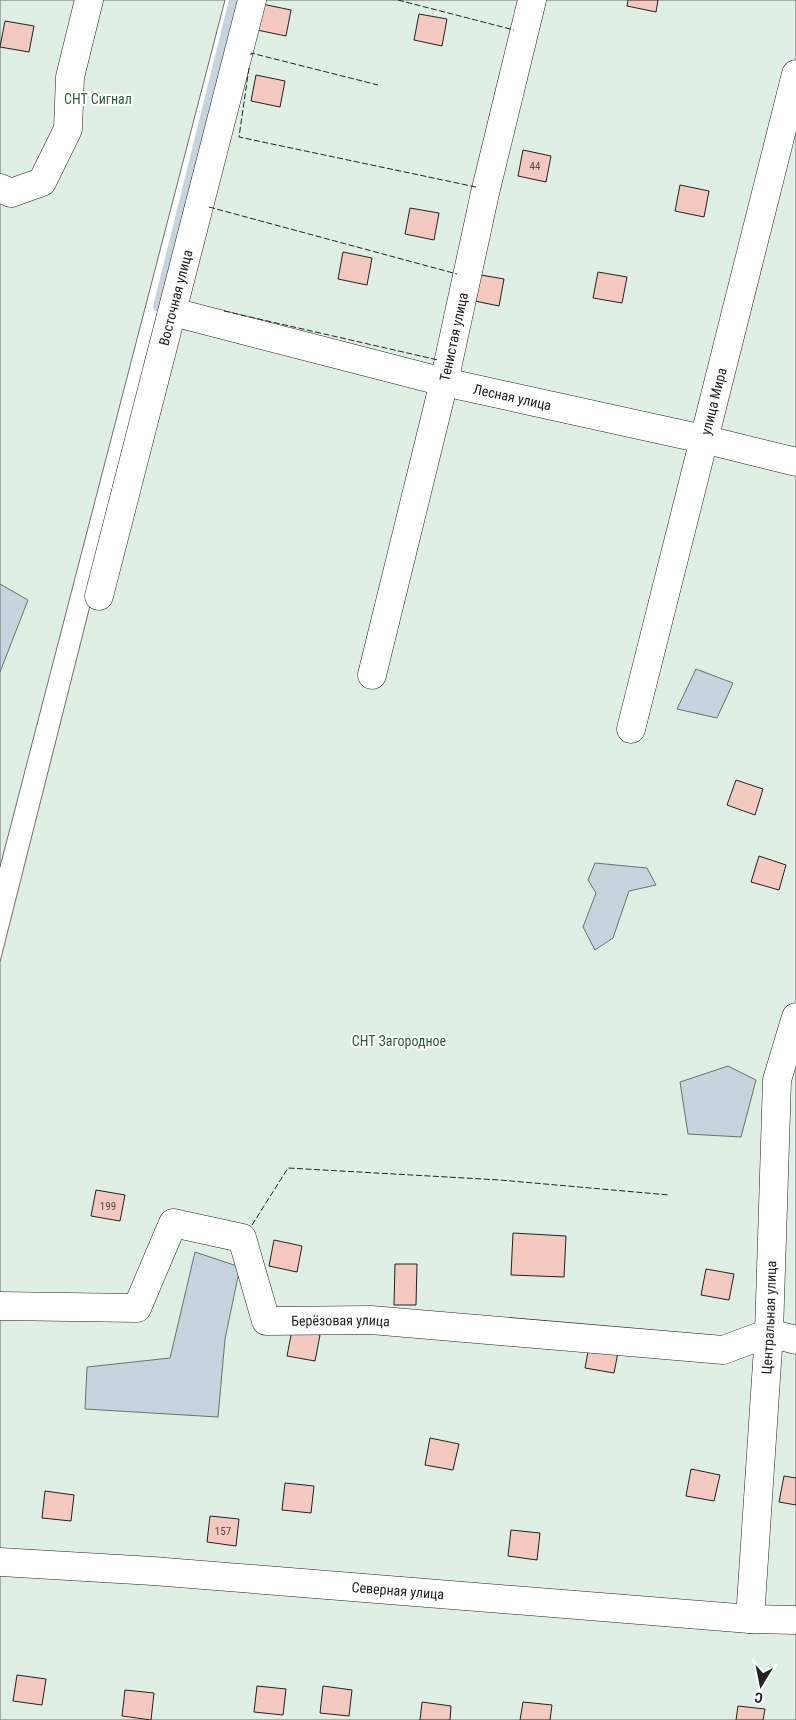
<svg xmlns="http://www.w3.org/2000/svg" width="796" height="1720" font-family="'Roboto Condensed',sans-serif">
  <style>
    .green { fill: #e0efe3; stroke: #6f6f6f }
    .water { fill: #c7d3dd; stroke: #6f6f6f }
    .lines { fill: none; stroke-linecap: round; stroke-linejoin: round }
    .stream { stroke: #c7d3dd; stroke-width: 8 }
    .building { fill: #f3c9c0; stroke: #222 }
    .minor-casing { stroke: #222; stroke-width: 29 }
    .minor { stroke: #fff; stroke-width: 28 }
    .fence { stroke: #222; stroke-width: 1; stroke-dasharray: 6 2.5; stroke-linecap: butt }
    .labels { text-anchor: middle; stroke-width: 4; stroke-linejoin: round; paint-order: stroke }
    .number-label { font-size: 11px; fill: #564c4a }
    .park-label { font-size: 14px; fill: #2f5e38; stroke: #fff }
    .street-label { font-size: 14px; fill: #222; stroke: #fff }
  </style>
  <rect width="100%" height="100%" fill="#fff"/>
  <g class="green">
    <path d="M0 0H225L0 867Z"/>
    <path d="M243 0H796V1720H0V962Z"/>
  </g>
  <g class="water">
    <path d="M0 584 28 600 0 672Z"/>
    <path d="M696 669 733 683 717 718 677 709Z"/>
    <path d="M595 863 647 868 656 885 629 891 613 938 595 950 583 927 596 893 588 880Z"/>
    <path d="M728 1066 756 1080 741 1137 688 1134 680 1082Z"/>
    <path d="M195 1252 240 1267 225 1339 218 1417 85 1409 87 1367 170 1358Z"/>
  </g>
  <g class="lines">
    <path class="stream" d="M157 307 233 0"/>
  </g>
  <g class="building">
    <path d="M628 0H658L656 12 627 6Z"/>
    <path d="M262 4 291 10 286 36 257 30Z"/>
    <path d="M419 14 447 19 442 46 414 40Z"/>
    <path d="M5 21 34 26 29 52 0 47Z"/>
    <path d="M256 75 285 81 280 107 251 101Z"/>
    <path d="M523 150 551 156 546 182 518 176Z"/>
    <path d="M680 185 709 191 704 217 675 211Z"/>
    <path d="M410 208 439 213 434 240 405 234Z"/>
    <path d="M343 252 372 258 367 285 338 279Z"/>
    <path d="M598 272 627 277 622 303 593 298Z"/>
    <path d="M475 274 504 279 499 306 470 300Z"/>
    <path d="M736 780 763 789 755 815 727 805Z"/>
    <path d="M759 856 786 865 779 890 751 882Z"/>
    <path d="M96 1190 125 1195 120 1221 91 1216Z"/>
    <path d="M513 1233 566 1236 564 1277 511 1275Z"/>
    <path d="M274 1240 302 1246 297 1272 269 1266Z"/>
    <path d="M395 1264H417L416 1305H394Z"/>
    <path d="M706 1269 734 1274 729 1300 701 1295Z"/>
    <path d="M292 1330 320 1335 315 1361 287 1356Z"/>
    <path d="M590 1341 619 1347 614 1373 585 1368Z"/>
    <path d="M430 1438 459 1444 453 1470 425 1465Z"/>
    <path d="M691 1469 720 1475 714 1501 686 1496Z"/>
    <path d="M784 1476 796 1478V1505L779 1502Z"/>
    <path d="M285 1483 314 1486 311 1513 282 1510Z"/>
    <path d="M45 1491 74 1495 71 1521 42 1518Z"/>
    <path d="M210 1516 239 1519 236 1546 207 1542Z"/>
    <path d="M511 1530 540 1533 537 1560 508 1556Z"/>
    <path d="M17 1675 46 1679 42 1705 13 1701Z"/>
    <path d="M257 1686 286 1689 283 1715 254 1712Z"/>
    <path d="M323 1686 352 1690 349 1716 320 1713Z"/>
    <path d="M125 1690 154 1693 151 1720 122 1716Z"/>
    <path d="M422 1702 451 1706 450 1720H420Z"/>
    <path d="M523 1702 552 1705 550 1720H520Z"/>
    <path d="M738 1706 765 1709 763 1720H736Z"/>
  </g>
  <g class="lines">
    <g class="minor-casing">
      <g id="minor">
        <path d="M0 188 11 193 42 182 68 129 70 77 89 0"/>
        <path id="s1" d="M173 312 444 382 703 439 796 462"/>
        <path id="s2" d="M99 596 252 0"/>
        <path id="s3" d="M372 675 444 382 485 193 532 0"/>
        <path id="s4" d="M631 729 796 74"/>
        <path id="s5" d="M0 1306 137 1308 173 1223 242 1238 266 1321 371 1320 723 1350 769 1333 796 1340"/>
        <path id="s6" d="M0 1562 153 1571 750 1619 796 1620"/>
        <path id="s7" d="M750 1619 769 1333 777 1080 796 1017"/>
      </g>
    </g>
    <use href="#minor" class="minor"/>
    <g class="fence">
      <path d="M398 0 514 30"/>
      <path d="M251 55V53L378 85"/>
      <path d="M249 68 239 137 476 187"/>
      <path d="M209 207 457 274"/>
      <path d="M224 311 438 360"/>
      <path d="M252 1225 288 1168 500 1180 669 1195"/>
    </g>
  </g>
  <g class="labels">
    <g class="number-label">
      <text x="535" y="170">44</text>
      <text x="108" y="1210">199</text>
      <text x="223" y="1535">157</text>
    </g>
    <g class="park-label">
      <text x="98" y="104">СНТ Сигнал</text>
      <text x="399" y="1046">СНТ Загородное</text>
    </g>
    <g class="street-label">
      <text dy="5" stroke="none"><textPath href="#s2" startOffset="308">Восточная улица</textPath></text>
      <text dy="5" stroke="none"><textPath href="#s3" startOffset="348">Тенистая улица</textPath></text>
      <text dy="5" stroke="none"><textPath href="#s1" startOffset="350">Лесная улица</textPath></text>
      <text dy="5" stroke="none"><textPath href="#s4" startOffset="338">улица Мира</textPath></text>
      <text dy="5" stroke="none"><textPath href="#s7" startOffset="302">Центральная улица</textPath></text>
      <text dy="5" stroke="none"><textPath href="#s5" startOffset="461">Берёзовая улица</textPath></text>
      <text dy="5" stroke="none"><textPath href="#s6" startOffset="399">Северная улица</textPath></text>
    </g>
  </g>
  <g transform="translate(761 1685) rotate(190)" stroke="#ffffff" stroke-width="4" paint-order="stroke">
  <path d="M0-4L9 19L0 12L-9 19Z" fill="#222222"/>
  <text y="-8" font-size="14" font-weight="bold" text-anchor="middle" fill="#222222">С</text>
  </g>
</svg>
